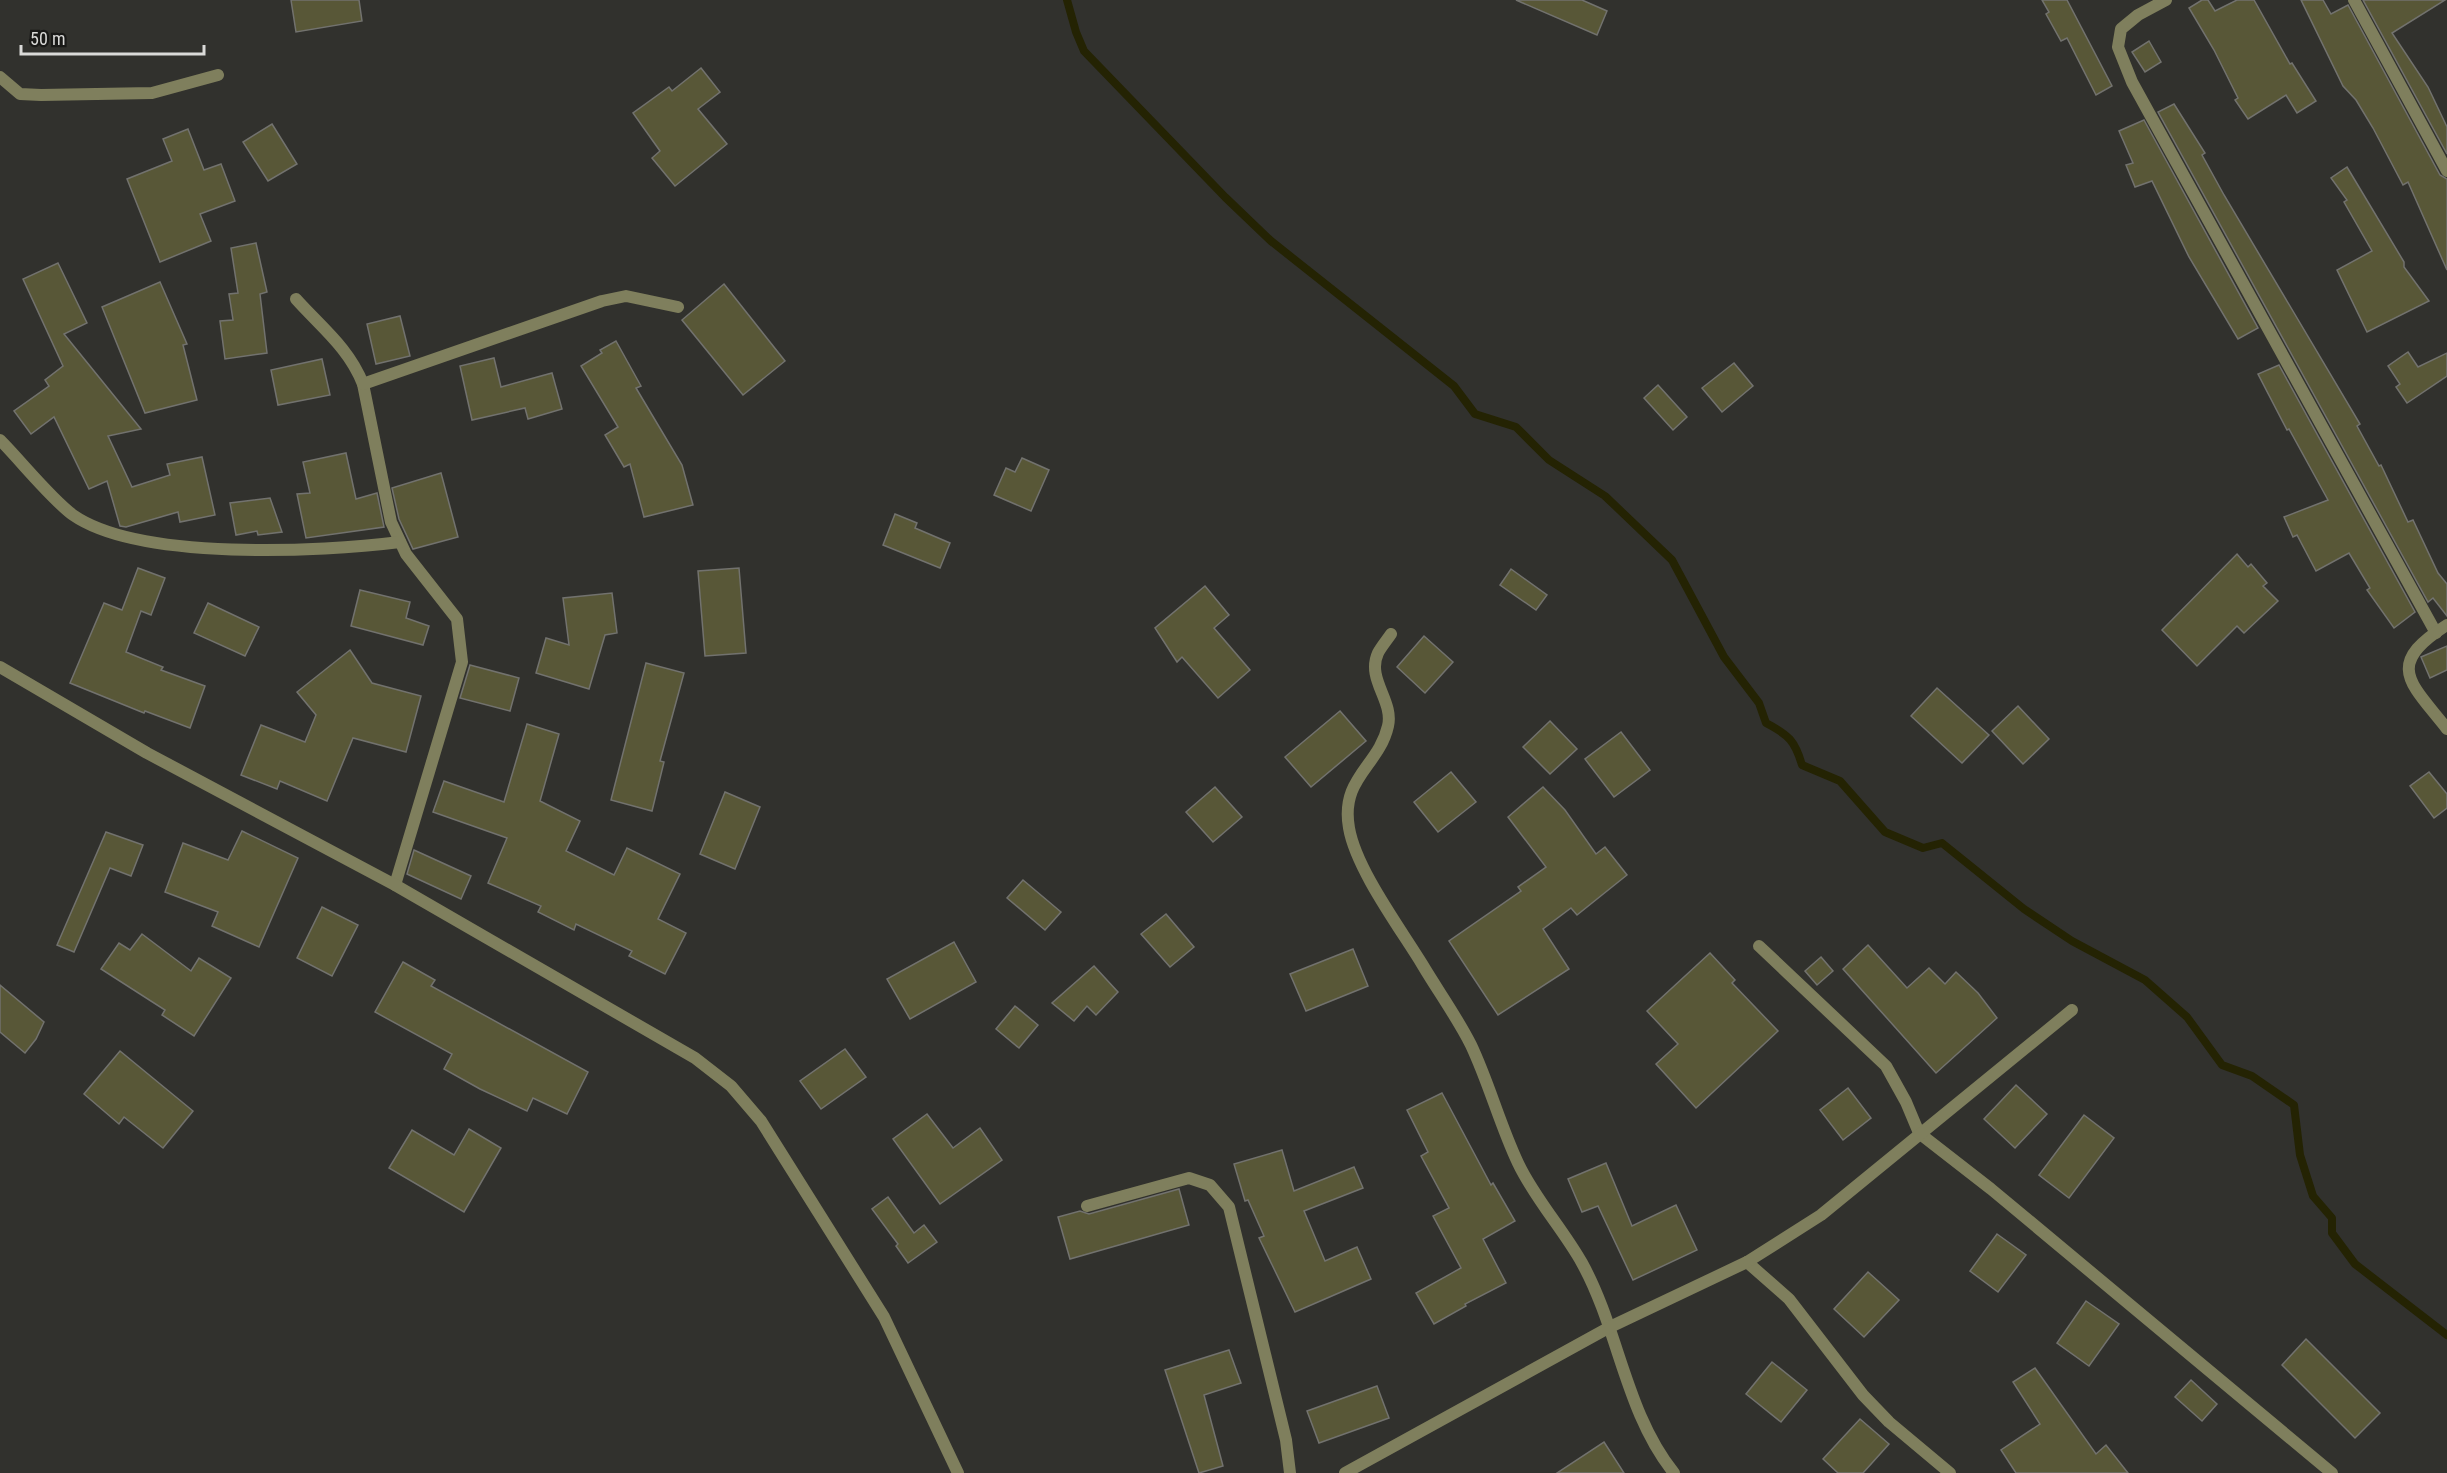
<svg xmlns="http://www.w3.org/2000/svg" width="2447" height="1473" font-family="'Roboto Condensed',sans-serif">
  <style>
    .lines { fill: none; stroke-linecap: round; stroke-linejoin: round }
    .stream { stroke: #242303; stroke-width: 8 }
    .building { fill: #585737; stroke: #72726e; stroke-width: 1.5 }
    .minor { stroke: #7f7f5d; stroke-width: 12 }
    .tertiary { stroke: #7f7f5d; stroke-width: 12 }
  </style>
  <rect width="100%" height="100%" fill="#31312d"/>
  <g class="lines">
    <path class="stream" d="M1067 0 1076 32 1084 51 1225 197 1271 241 1454 386 1475 414 1516 427 1549 460 1605 496 1672 560 1724 657 1759 703 1766 723C1789 735 1795 741 1802 765L1840 781 1885 832 1923 848 1942 843 2024 909 2072 941 2145 980 2187 1017 2222 1065 2252 1076 2294 1105 2300 1155 2313 1196 2332 1218V1233L2355 1264 2447 1335"/>
  </g>
  <g class="building">
    <path d="M291 0H359L362 21 296 32Z"/>
    <path d="M1516 0H1582L1607 11 1597 35Z"/>
    <path d="M2042 0H2067L2112 86 2096 95 2067 38 2061 41 2046 14 2049 12Z"/>
    <path d="M2202 0H2208L2215 11 2237 0H2254L2290 64 2292 63 2316 101 2297 113 2286 95 2248 119 2235 100 2238 98 2214 50 2189 8Z"/>
    <path d="M2301 0H2323L2331 14 2348 5 2440 175 2447 179V270L2408 182 2403 185 2373 128 2356 100 2343 86Z"/>
    <path d="M2363 0H2445L2392 33 2428 87 2447 127V154Z"/>
    <path d="M2149 41 2161 62 2145 72 2132 52Z"/>
    <path d="M701 68 720 92 698 109 727 144 675 186 652 158 660 151 633 113 669 87 672 91Z"/>
    <path d="M2174 104 2205 153 2202 155 2224 195 2360 424 2357 426 2379 466 2381 465 2408 522 2413 520 2438 573 2447 584V616L2433 598 2428 602 2158 112Z"/>
    <path d="M2144 120 2258 328 2238 339 2189 257 2152 181 2135 187 2126 165 2133 163 2119 131Z"/>
    <path d="M272 124 297 164 268 181 243 142Z"/>
    <path d="M188 129 204 170 221 164 235 201 200 214 211 241 160 262 127 179 172 161 163 139Z"/>
    <path d="M2347 167 2404 262V267L2429 301 2367 332 2337 270 2372 251 2344 202 2347 200 2331 178Z"/>
    <path d="M256 243 267 292 260 294 267 353 225 359 220 321 233 320 229 294 238 293 231 248Z"/>
    <path d="M58 263 87 323 64 334 141 429 108 436 132 487 170 475 167 464 202 457 215 515 180 522 178 512 126 527 120 526 107 481 89 489 54 417 31 434 14 411 49 386 45 380 63 366 23 279Z"/>
    <path d="M160 282 187 344 183 345 197 400 145 413 102 307Z"/>
    <path d="M724 284 785 361 743 395 682 320Z"/>
    <path d="M400 316 410 356 376 364 367 324Z"/>
    <path d="M616 341 641 386 636 388 682 465 693 505 644 517 630 464 624 467 605 435 618 427 581 366 602 353 600 350Z"/>
    <path d="M2408 352 2418 367 2447 353V376L2407 403 2396 387 2400 384 2388 366Z"/>
    <path d="M494 358 501 387 552 373 562 409 528 419 525 408 472 420 460 366Z"/>
    <path d="M322 359 330 395 278 405 271 370Z"/>
    <path d="M1734 363 1753 386 1722 412 1702 388Z"/>
    <path d="M2279 365 2415 612 2394 628 2367 590 2370 588 2349 553 2316 571 2297 535 2293 537 2284 517 2328 500 2289 429 2287 430 2258 374Z"/>
    <path d="M1658 385 1687 417 1673 430 1644 398Z"/>
    <path d="M346 453 356 499 377 493 384 527 306 538 297 494 310 493 303 462Z"/>
    <path d="M1022 458 1049 470 1031 511 994 495 1006 468 1015 472Z"/>
    <path d="M441 473 458 537 413 549 399 519 392 488Z"/>
    <path d="M270 498 282 532 258 535 257 531 236 535 230 503Z"/>
    <path d="M895 514 917 523 915 528 950 543 940 568 883 545Z"/>
    <path d="M2237 554 2248 567 2251 564 2267 583 2263 586 2278 601 2244 633 2237 626 2197 666 2162 630Z"/>
    <path d="M138 568 165 578 151 615 141 611 126 652 163 667 161 670 205 686 190 728 145 711 144 713 70 683 104 603 122 610Z"/>
    <path d="M739 568 746 653 705 656 698 571Z"/>
    <path d="M1511 569 1547 595 1536 610 1500 585Z"/>
    <path d="M1205 586 1229 615 1214 628 1250 670 1218 698 1182 657 1177 662 1155 628Z"/>
    <path d="M360 590 410 602 406 618 429 626 423 645 351 626Z"/>
    <path d="M612 593 617 633 605 635 589 689 536 673 546 638 569 645 563 598Z"/>
    <path d="M208 603 259 627 245 656 194 633Z"/>
    <path d="M1424 636 1453 662 1425 693 1397 667Z"/>
    <path d="M2447 646V670L2430 678 2421 657Z"/>
    <path d="M350 650 372 683 421 696 406 752 353 738 327 801 280 781 277 789 241 775 261 725 305 742 316 715 297 692Z"/>
    <path d="M646 663 684 673 660 761 664 762 652 811 611 800Z"/>
    <path d="M470 665 519 678 510 711 460 698Z"/>
    <path d="M1937 688 1989 735 1962 763 1911 716Z"/>
    <path d="M2018 706 2049 739 2023 764 1992 731Z"/>
    <path d="M1340 711 1366 741 1311 787 1285 757Z"/>
    <path d="M1550 721 1577 749 1550 774 1523 747Z"/>
    <path d="M527 724 559 734 540 801 580 821 566 851 614 875 627 848 680 874 658 919 686 933 665 974 629 956 632 951 576 924 574 930 538 912 541 906 488 883 507 838 433 812 444 781 504 802Z"/>
    <path d="M1621 732 1650 770 1614 797 1585 759Z"/>
    <path d="M1451 772 1476 802 1438 832 1414 802Z"/>
    <path d="M2429 772 2447 794V808L2434 818 2410 786Z"/>
    <path d="M1215 787 1242 817 1213 842 1186 812Z"/>
    <path d="M1543 787 1565 810 1596 854 1605 847 1627 875 1577 915 1571 908 1543 929 1569 969 1498 1015 1449 941 1521 891 1518 887 1546 867 1508 817Z"/>
    <path d="M725 792 760 807 735 869 700 854Z"/>
    <path d="M242 831 298 858 259 947 212 926 218 912 165 892 183 843 228 860Z"/>
    <path d="M106 832 143 845 131 876 110 868 74 952 57 945Z"/>
    <path d="M414 850 471 876 461 899 407 874Z"/>
    <path d="M1023 880 1061 912 1045 930 1007 898Z"/>
    <path d="M322 907 358 925 332 976 297 958Z"/>
    <path d="M1166 914 1194 947 1170 967 1141 934Z"/>
    <path d="M142 934 191 971 199 958 231 978 194 1036 162 1015 165 1010 101 969 119 943 130 950Z"/>
    <path d="M954 942 976 982 910 1019 887 979Z"/>
    <path d="M1868 945 1907 988 1929 968 1945 984 1956 972 1978 993 1997 1018 1936 1073 1843 969Z"/>
    <path d="M1353 949 1368 986 1306 1011 1290 974Z"/>
    <path d="M1710 953 1735 980 1732 983 1778 1031 1696 1108 1656 1064 1678 1044 1647 1011Z"/>
    <path d="M1821 957 1833 971 1817 985 1805 971Z"/>
    <path d="M403 962 435 980 431 986 588 1072 567 1114 533 1098 527 1111 480 1089 444 1069 452 1054 375 1012Z"/>
    <path d="M1094 966 1118 992 1096 1015 1087 1006 1074 1021 1052 1003Z"/>
    <path d="M0 985 44 1022 36 1039 25 1053 0 1032Z"/>
    <path d="M1015 1006 1038 1025 1019 1048 996 1029Z"/>
    <path d="M845 1049 866 1077 821 1109 800 1081Z"/>
    <path d="M120 1051 193 1111 163 1148 124 1117 119 1124 84 1094Z"/>
    <path d="M2016 1085 2047 1114 2015 1148 1984 1119Z"/>
    <path d="M1848 1088 1871 1118 1843 1140 1820 1110Z"/>
    <path d="M1442 1093 1491 1185 1493 1183 1515 1221 1483 1239 1506 1283 1465 1304 1466 1306 1434 1324 1416 1293 1461 1268 1433 1216 1449 1208 1421 1156 1428 1152 1407 1110Z"/>
    <path d="M927 1114 953 1148 980 1128 1002 1160 940 1204 893 1139Z"/>
    <path d="M2084 1115 2114 1138 2069 1198 2039 1175Z"/>
    <path d="M469 1129 501 1148 464 1212 389 1168 412 1130 454 1155Z"/>
    <path d="M1282 1150 1294 1191 1354 1167 1363 1188 1304 1211 1325 1261 1357 1247 1371 1279 1295 1312 1259 1238 1264 1236 1248 1200 1245 1201 1234 1164Z"/>
    <path d="M1606 1163 1632 1226 1676 1205 1697 1250 1633 1280 1598 1206 1582 1212 1568 1179Z"/>
    <path d="M1179 1189 1189 1225 1070 1259 1058 1217 1080 1211 1089 1214Z"/>
    <path d="M888 1197 914 1233 924 1225 937 1242 908 1263 896 1246 898 1244 872 1209Z"/>
    <path d="M1997 1234 2026 1255 1998 1292 1970 1271Z"/>
    <path d="M1868 1272 1899 1300 1864 1337 1834 1309Z"/>
    <path d="M2086 1301 2119 1324 2089 1366 2057 1343Z"/>
    <path d="M2306 1339 2380 1413 2355 1438 2282 1365Z"/>
    <path d="M1229 1350 1241 1383 1204 1395 1223 1466 1199 1473 1165 1370Z"/>
    <path d="M1772 1362 1807 1390 1781 1422 1746 1394Z"/>
    <path d="M2035 1368 2096 1454 2106 1445 2128 1473H2016L2001 1450 2040 1424 2013 1382Z"/>
    <path d="M2191 1380 2217 1404 2202 1421 2175 1397Z"/>
    <path d="M1377 1386 1389 1418 1319 1443 1307 1411Z"/>
    <path d="M1860 1419 1889 1444 1863 1473H1838L1823 1459Z"/>
    <path d="M1604 1442 1624 1473H1557Z"/>
  </g>
  <g class="lines">
    <g class="minor">
      <path d="M2166 0 2138 15 2121 29 2118 47 2132 82 2436 633"/>
      <path d="M2354 0 2447 171"/>
      <path d="M0 77 20 94 41 95 152 93 218 75"/>
      <path d="M296 299C321 327 349 348 363 384L391 522 406 554 457 619 462 662 395 885"/>
      <path d="M363 384 602 301 626 296 678 307"/>
      <path d="M0 440C20 460 51 499 73 515 139 561 321 552 400 542"/>
      <path d="M2447 625C2383 665 2411 683 2447 729"/>
      <path d="M1391 634C1387 640 1381 647 1378 653 1366 679 1394 701 1388 726 1379 766 1340 778 1349 828 1356 869 1400 928 1422 964 1438 991 1457 1017 1471 1045 1489 1083 1500 1125 1518 1163 1535 1199 1563 1229 1582 1263 1619 1330 1625 1412 1674 1473"/>
      <path d="M1759 946 1886 1066 1906 1102 1919 1133 1991 1189 2332 1473"/>
      <path d="M1087 1206 1189 1178 1210 1185 1229 1207 1286 1440 1290 1473"/>
      <path d="M1747 1262 1789 1299 1863 1395 1889 1422 1950 1473"/>
      <path d="M1345 1473 1610 1327 1747 1262 1821 1215 2072 1010"/>
    </g>
    <path class="tertiary" d="M0 667 147 753 395 885 695 1058 731 1086 761 1121 884 1317 958 1473"/>
  </g>
  <path d="M21 45v9h183v-9" fill="none" stroke="#dadad8" stroke-width="3"/>
  <text x="30" y="45" font-size="18" fill="#dadad8" stroke="#191917" stroke-width="4.5" paint-order="stroke">50 m</text>
</svg>
